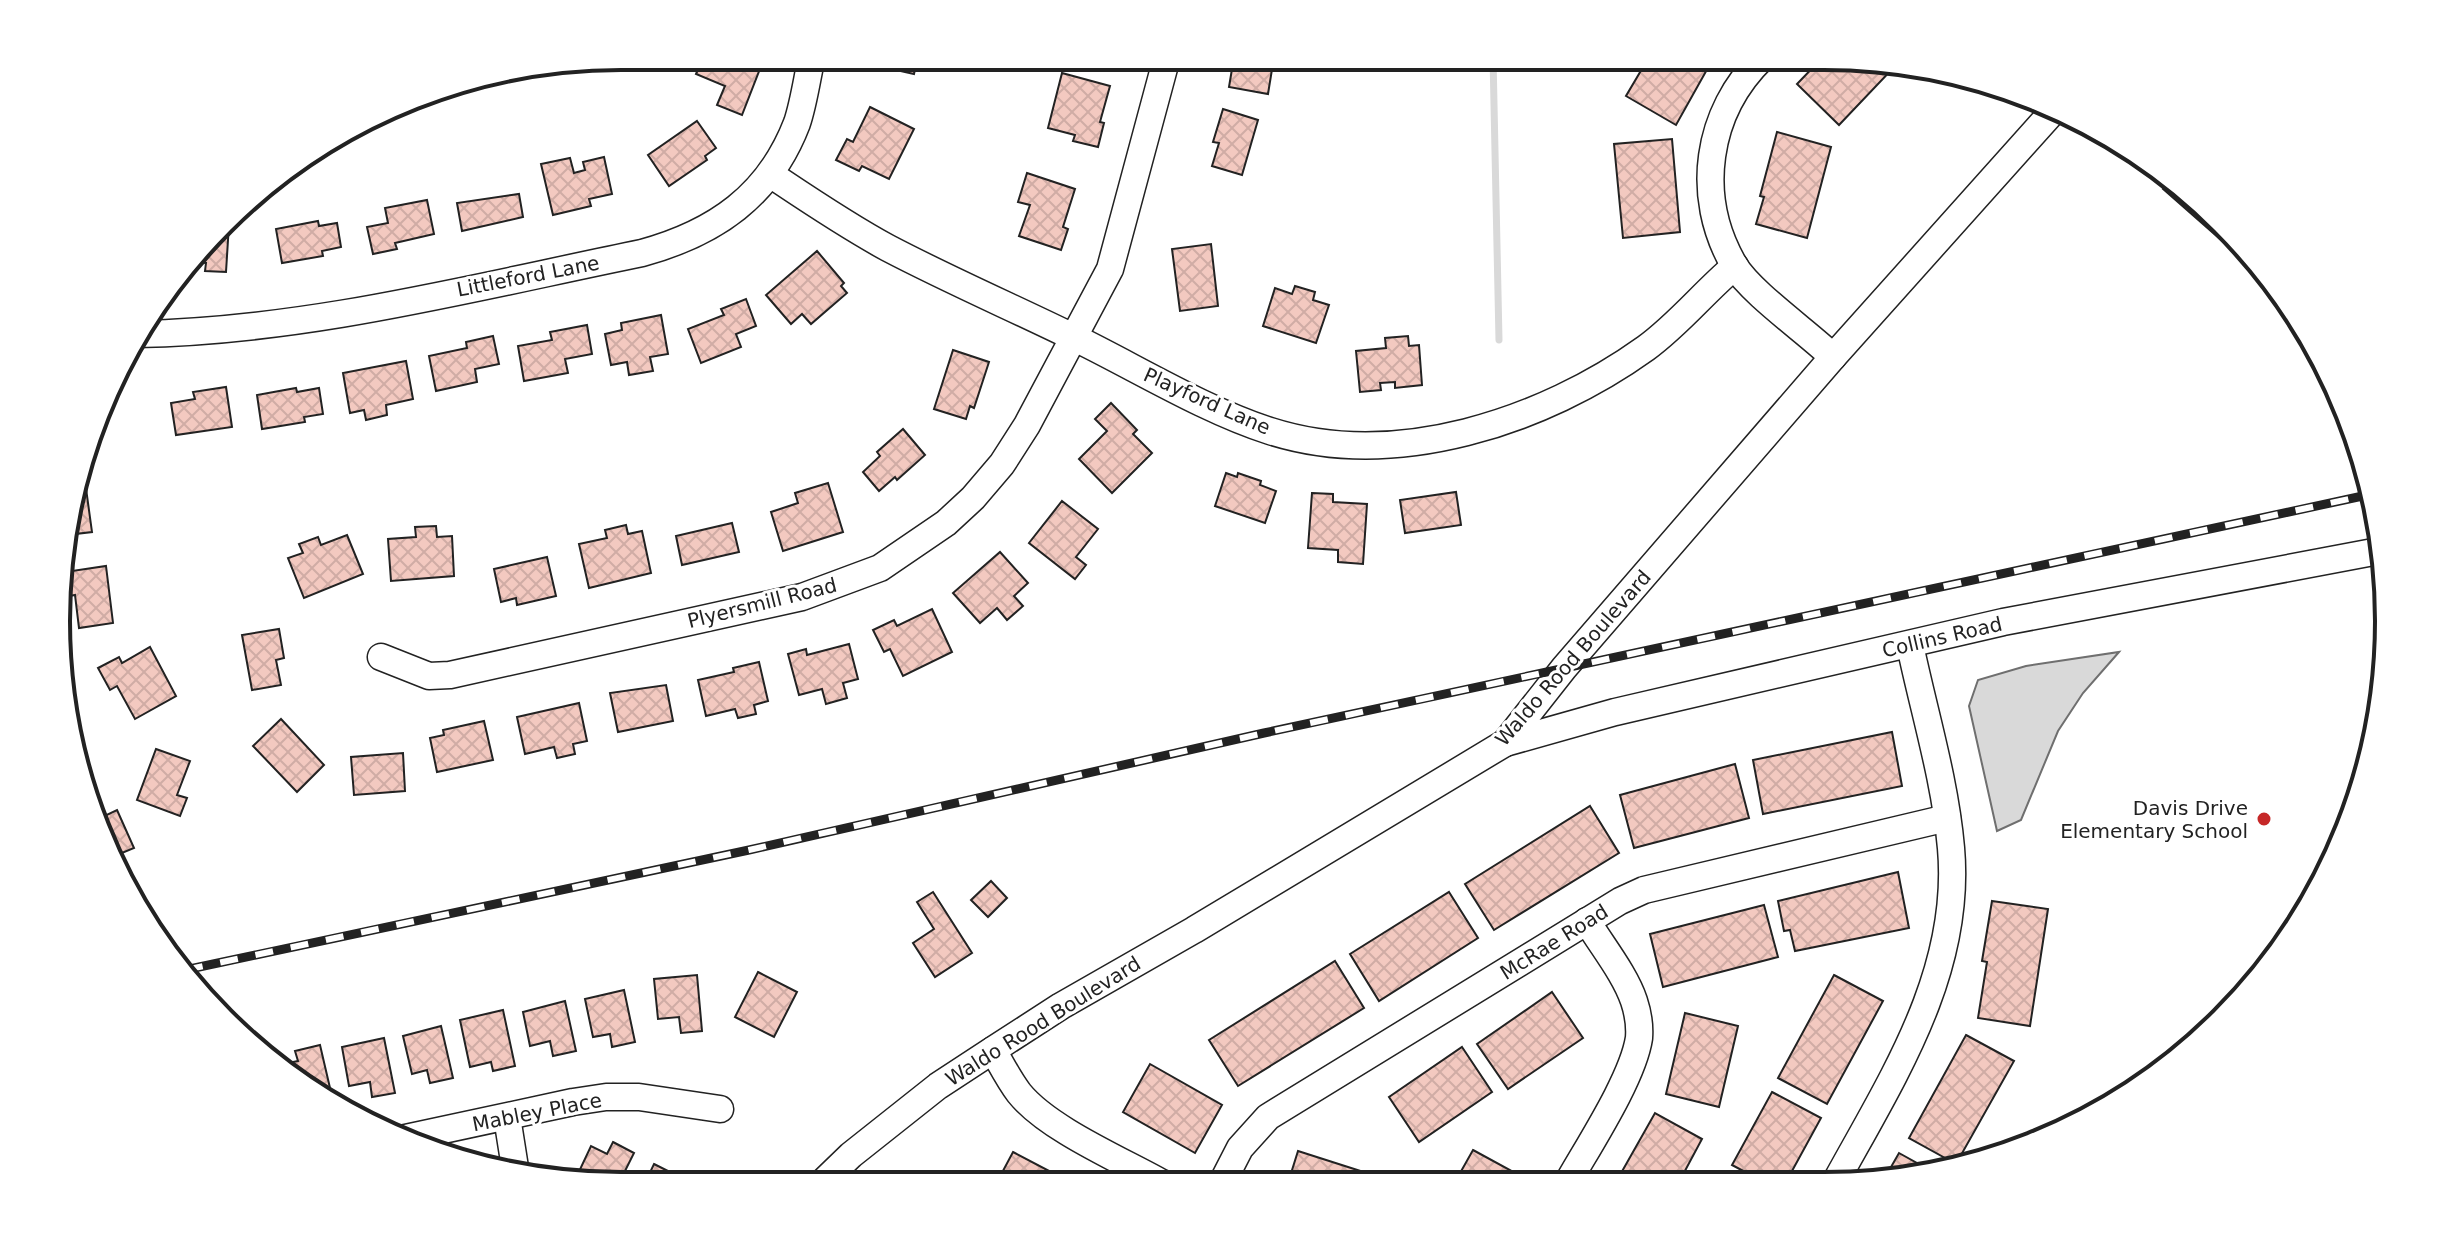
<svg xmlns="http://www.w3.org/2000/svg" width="2445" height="1242" font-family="'DejaVu Sans',sans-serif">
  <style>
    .water { fill: #d9d9d9; stroke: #6f6f6f; stroke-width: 2 }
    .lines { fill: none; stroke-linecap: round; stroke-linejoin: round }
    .stream { stroke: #d9d9d9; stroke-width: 7 }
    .building { fill: url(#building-cross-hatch); stroke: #222; stroke-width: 2 }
    .minor-casing { stroke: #222; stroke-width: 29 }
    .path { stroke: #646464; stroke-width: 4; stroke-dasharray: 6 4; stroke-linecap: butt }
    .minor { stroke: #fff; stroke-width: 26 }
    .rail-casing { stroke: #222; stroke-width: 9 }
    .rail { stroke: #fff; stroke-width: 6; stroke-dasharray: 18; stroke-linecap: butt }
    .poi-dot { fill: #c62828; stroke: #fff; stroke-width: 3 }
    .labels { text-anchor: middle; stroke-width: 6; stroke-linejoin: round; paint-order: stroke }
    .street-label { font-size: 20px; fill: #222; stroke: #fff }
    .poi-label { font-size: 20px; fill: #222; stroke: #fff; text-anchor: end }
    .rim { fill: none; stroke: #222; stroke-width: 4 }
  </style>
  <defs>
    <pattern id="building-cross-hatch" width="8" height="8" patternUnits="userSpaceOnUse" patternTransform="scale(2)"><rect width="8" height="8" fill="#f3c9c0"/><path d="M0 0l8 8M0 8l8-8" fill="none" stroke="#d0aca5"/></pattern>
  </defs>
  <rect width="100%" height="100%" fill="#fff"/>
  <path class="water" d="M2119 652 2083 693 2058 731 2021 820 1997 831 1969 706 1978 680 2026 666Z"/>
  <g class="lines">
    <path class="stream" d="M1493 57 1499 340"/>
  </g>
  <g class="building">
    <path d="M704 56 720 59 722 56H765L742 115 717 105 725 86 696 74Z"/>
    <path d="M876 56H918L914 74 874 65Z"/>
    <path d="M1234 57H1274L1268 94 1229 87Z"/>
    <path d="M1649 57H1714L1676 125 1626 96Z"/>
    <path d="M1823 57H1860L1898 63 1839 125 1797 84Z"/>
    <path d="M1062 73 1110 86 1100 122 1104 123 1098 147 1073 141 1075 135 1048 128Z"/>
    <path d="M870 107 914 129 889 179 862 166 859 171 836 160 847 139 853 142Z"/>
    <path d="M1223 109 1258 120 1242 175 1212 166 1219 143 1213 142Z"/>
    <path d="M697 121 716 148 705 156 707 160 669 186 648 155Z"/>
    <path d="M1777 132 1831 147 1807 238 1756 224 1764 197 1760 196Z"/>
    <path d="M1672 139 1680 232 1623 238 1614 144Z"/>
    <path d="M604 157 612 194 589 199 591 206 553 215 541 164 570 158 574 173 585 170 583 162Z"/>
    <path d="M1027 173 1075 189 1063 227 1068 229 1061 250 1019 236 1030 205 1018 202Z"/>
    <path d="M2173 177 2248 248 2258 262 2253 268 2163 189Z"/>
    <path d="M519 194 523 217 462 231 457 203Z"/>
    <path d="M427 200 434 234 395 243 397 249 373 254 367 227 388 223 385 208Z"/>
    <path d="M318 221 319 226 337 223 341 247 322 251 323 256 282 263 276 229Z"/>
    <path d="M229 224 226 272 205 271 206 263 193 262Z"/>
    <path d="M1211 244 1218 306 1180 311 1172 249Z"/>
    <path d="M817 251 844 283 841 286 847 293 811 324 802 314 791 324 766 295Z"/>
    <path d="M1295 286 1315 292 1313 300 1329 305 1316 343 1263 326 1275 288 1292 294Z"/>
    <path d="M746 299 756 326 736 334 741 347 701 363 688 329 724 315 721 309Z"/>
    <path d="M661 315 668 354 650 357 653 371 629 375 627 362 611 365 605 334 622 330 621 323Z"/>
    <path d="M587 325 592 354 565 359 568 373 524 381 518 346 552 340 550 332Z"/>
    <path d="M493 336 499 364 475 369 477 382 436 391 429 356 467 348 466 342Z"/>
    <path d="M1408 336 1409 346 1419 345 1422 385 1395 388V382L1380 383 1381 390 1360 392 1356 351 1386 348 1385 338Z"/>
    <path d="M953 350 989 362 974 408 970 406 966 419 934 409Z"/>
    <path d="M406 361 413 399 386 405 387 415 366 420 364 410 350 413 343 373Z"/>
    <path d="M226 387 232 427 176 435 171 403 195 399 193 392Z"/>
    <path d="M296 388 297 392 319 388 323 414 304 417 305 422 262 429 257 395Z"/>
    <path d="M1111 403 1137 430 1133 434 1152 453 1112 493 1079 459 1107 431 1095 419Z"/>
    <path d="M903 429 925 455 897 480 895 477 879 491 863 472 880 456 877 452Z"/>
    <path d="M1226 473 1237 477 1238 473 1261 481 1260 485 1276 491 1265 523 1215 506Z"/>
    <path d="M84 474 92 532 66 535 67 510 78 475Z"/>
    <path d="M828 483 843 532 783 551 771 512 798 503 795 493Z"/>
    <path d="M1456 492 1461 525 1405 533 1400 500Z"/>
    <path d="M1312 493 1333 494V502L1367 504 1363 564 1338 562V550L1308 548Z"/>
    <path d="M1062 501 1098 529 1076 557 1086 565 1075 579 1029 543Z"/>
    <path d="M732 523 739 552 682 565 676 536Z"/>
    <path d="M626 525 628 534 642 531 651 573 589 588 579 544 607 538 605 530Z"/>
    <path d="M436 526 437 537 452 536 454 576 391 581 388 539 416 537 415 527Z"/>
    <path d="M347 535 363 574 304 598 288 558 303 553 299 544 318 537 321 545Z"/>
    <path d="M1000 552 1028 583 1014 596 1023 606 1007 620 997 608 980 623 953 593Z"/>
    <path d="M547 557 556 596 517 605 516 598 501 602 494 569Z"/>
    <path d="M106 566 113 623 79 628 75 595 64 597 65 572Z"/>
    <path d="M932 609 952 652 903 676 890 649 884 652 873 630 894 620 897 626Z"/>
    <path d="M279 629 284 658 276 660 281 685 252 690 242 635Z"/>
    <path d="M849 644 858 679 843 683 847 698 826 704 822 689 799 695 788 654 806 649 807 655Z"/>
    <path d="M150 647 176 696 135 719 117 686 110 690 98 668 119 657 122 663Z"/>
    <path d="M759 662 768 701 754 705 756 714 738 718 735 709 706 716 698 680 734 672 733 668Z"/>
    <path d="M666 685 673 721 618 732 610 693Z"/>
    <path d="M579 703 587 741 573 744 575 754 557 758 554 747 525 754 517 717Z"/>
    <path d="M281 719 324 765 297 792 253 746Z"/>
    <path d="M484 721 493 760 437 772 430 738 444 735 443 730Z"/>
    <path d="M1892 732 1902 786 1763 814 1753 760Z"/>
    <path d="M156 749 190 761 177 795 187 798 180 816 137 800Z"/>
    <path d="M403 753 405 791 354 795 351 757Z"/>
    <path d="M1735 764 1749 818 1634 848 1620 795Z"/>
    <path d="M1590 806 1619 853 1494 930 1465 884Z"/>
    <path d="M117 810 134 848 110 858 98 819Z"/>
    <path d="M1898 872 1909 928 1795 951 1790 930 1784 931 1778 901Z"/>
    <path d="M991 881 1007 898 988 917 971 900Z"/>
    <path d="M933 892 972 953 935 977 913 943 934 929 917 902Z"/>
    <path d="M1449 892 1478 938 1379 1001 1350 954Z"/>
    <path d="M1992 901 2048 909 2030 1026 1978 1018 1987 962 1982 961Z"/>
    <path d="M1764 905 1778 957 1663 987 1650 934Z"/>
    <path d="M1335 961 1364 1008 1238 1086 1209 1040Z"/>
    <path d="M758 972 797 992 774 1037 735 1017Z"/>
    <path d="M697 975 702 1031 681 1033 679 1017 658 1019 654 979Z"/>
    <path d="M1834 975 1883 1001 1827 1104 1778 1078Z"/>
    <path d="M624 990 635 1042 612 1047 610 1034 593 1037 585 999Z"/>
    <path d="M1552 992 1583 1038 1508 1089 1477 1044Z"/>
    <path d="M565 1001 576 1051 553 1056 550 1041 530 1046 523 1012Z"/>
    <path d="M503 1010 515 1066 493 1071 491 1062 470 1067 460 1020Z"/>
    <path d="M1685 1013 1738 1026 1719 1107 1666 1094Z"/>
    <path d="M441 1026 453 1078 430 1083 427 1070 412 1074 403 1036Z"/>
    <path d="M1966 1035 2014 1061 1956 1164 1909 1138Z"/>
    <path d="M384 1038 395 1093 372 1097 370 1082 349 1086 342 1047Z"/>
    <path d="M320 1045 330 1088 319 1090 283 1064 298 1061 295 1051Z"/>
    <path d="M1462 1047 1492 1092 1419 1142 1389 1097Z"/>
    <path d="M1150 1064 1222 1105 1195 1153 1123 1112Z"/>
    <path d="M1772 1092 1821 1118 1786 1182H1764L1732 1165Z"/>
    <path d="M1655 1113 1702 1139 1679 1182H1616Z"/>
    <path d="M613 1142 634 1153 618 1185H585L575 1180 591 1146 607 1154Z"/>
    <path d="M1473 1150 1521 1176 1517 1182H1455Z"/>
    <path d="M1298 1151 1398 1183H1288Z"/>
    <path d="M1013 1152 1072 1183 996 1184Z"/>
    <path d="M1899 1153 1933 1172 1897 1181H1883Z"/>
    <path d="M654 1164 674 1174 671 1181 679 1185H644Z"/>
  </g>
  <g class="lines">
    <g class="minor-casing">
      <g id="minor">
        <path d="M1763 57C1706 112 1694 196 1734 265 1751 293 1807 332 1833 357"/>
        <path d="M770 174C809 200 847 226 888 248 951 281 1016 309 1079 340 1138 369 1207 411 1270 431 1395 471 1543 422 1646 348 1679 324 1704 292 1735 266"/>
        <path d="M137 334C308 331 475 287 642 253 715 233 769 196 797 123 804 102 807 78 812 56"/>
        <path d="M381 657 429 676 450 675 802 597 880 568 946 523 973 498 1002 464 1027 425 1110 269 1167 57"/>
        <path d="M1505 743 1615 712 2003 622 2384 550"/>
        <path d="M993 1050C1001 1064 1009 1080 1019 1093 1048 1129 1121 1160 1162 1183"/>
        <path d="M507 1117 516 1174"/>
        <path d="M401 1139 573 1102 606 1097H639L720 1109"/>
        <path d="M1836 1181C1893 1077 1962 972 1951 848 1945 779 1924 712 1910 645"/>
        <path d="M1568 1182C1589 1145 1633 1078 1639 1038 1640 1025 1638 1013 1634 1001 1625 974 1602 946 1587 921"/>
        <path d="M1222 1183 1240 1148 1268 1117 1620 901 1644 890 1947 818"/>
        <path d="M821 1184 851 1155 938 1086 993 1050 1061 1006 1194 930 1505 743 1564 668 1833 357 2056 108"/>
      </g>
    </g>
    <path class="path" d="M2160 184 2169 174"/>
    <use href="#minor" class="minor"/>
    <g class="rail-casing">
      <path id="rail" d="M185 970 749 850 1264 733 2372 494"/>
    </g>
    <use href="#rail" class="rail"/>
  </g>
  <circle class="poi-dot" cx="2264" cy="819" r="8"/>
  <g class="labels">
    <g class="street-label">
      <text transform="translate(528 276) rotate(-11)" y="7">Littleford Lane</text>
      <text transform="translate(1207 401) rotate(24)" y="7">Playford Lane</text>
      <text transform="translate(762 603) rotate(-14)" y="7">Plyersmill Road</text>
      <text transform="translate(1942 637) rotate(-13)" y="7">Collins Road</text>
      <text transform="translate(1573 658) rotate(-49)" y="7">Waldo Rood Boulevard</text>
      <text transform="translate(1554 942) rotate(-32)" y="7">McRae Road</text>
      <text transform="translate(1043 1021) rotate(-32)" y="7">Waldo Rood Boulevard</text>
      <text transform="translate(537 1112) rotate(-11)" y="7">Mabley Place</text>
    </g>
    <g class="poi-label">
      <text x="2248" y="815">Davis Drive<tspan x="2248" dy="23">Elementary School</tspan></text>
    </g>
  </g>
  <path d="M0 0H2445V1242H0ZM621 70H1824A551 551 0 0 1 2375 621V621A551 551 0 0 1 1824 1172H621A551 551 0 0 1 70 621V621A551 551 0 0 1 621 70Z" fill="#fff" fill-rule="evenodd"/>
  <path class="rim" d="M621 70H1824A551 551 0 0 1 2375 621V621A551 551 0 0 1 1824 1172H621A551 551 0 0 1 70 621V621A551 551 0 0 1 621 70Z"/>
</svg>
